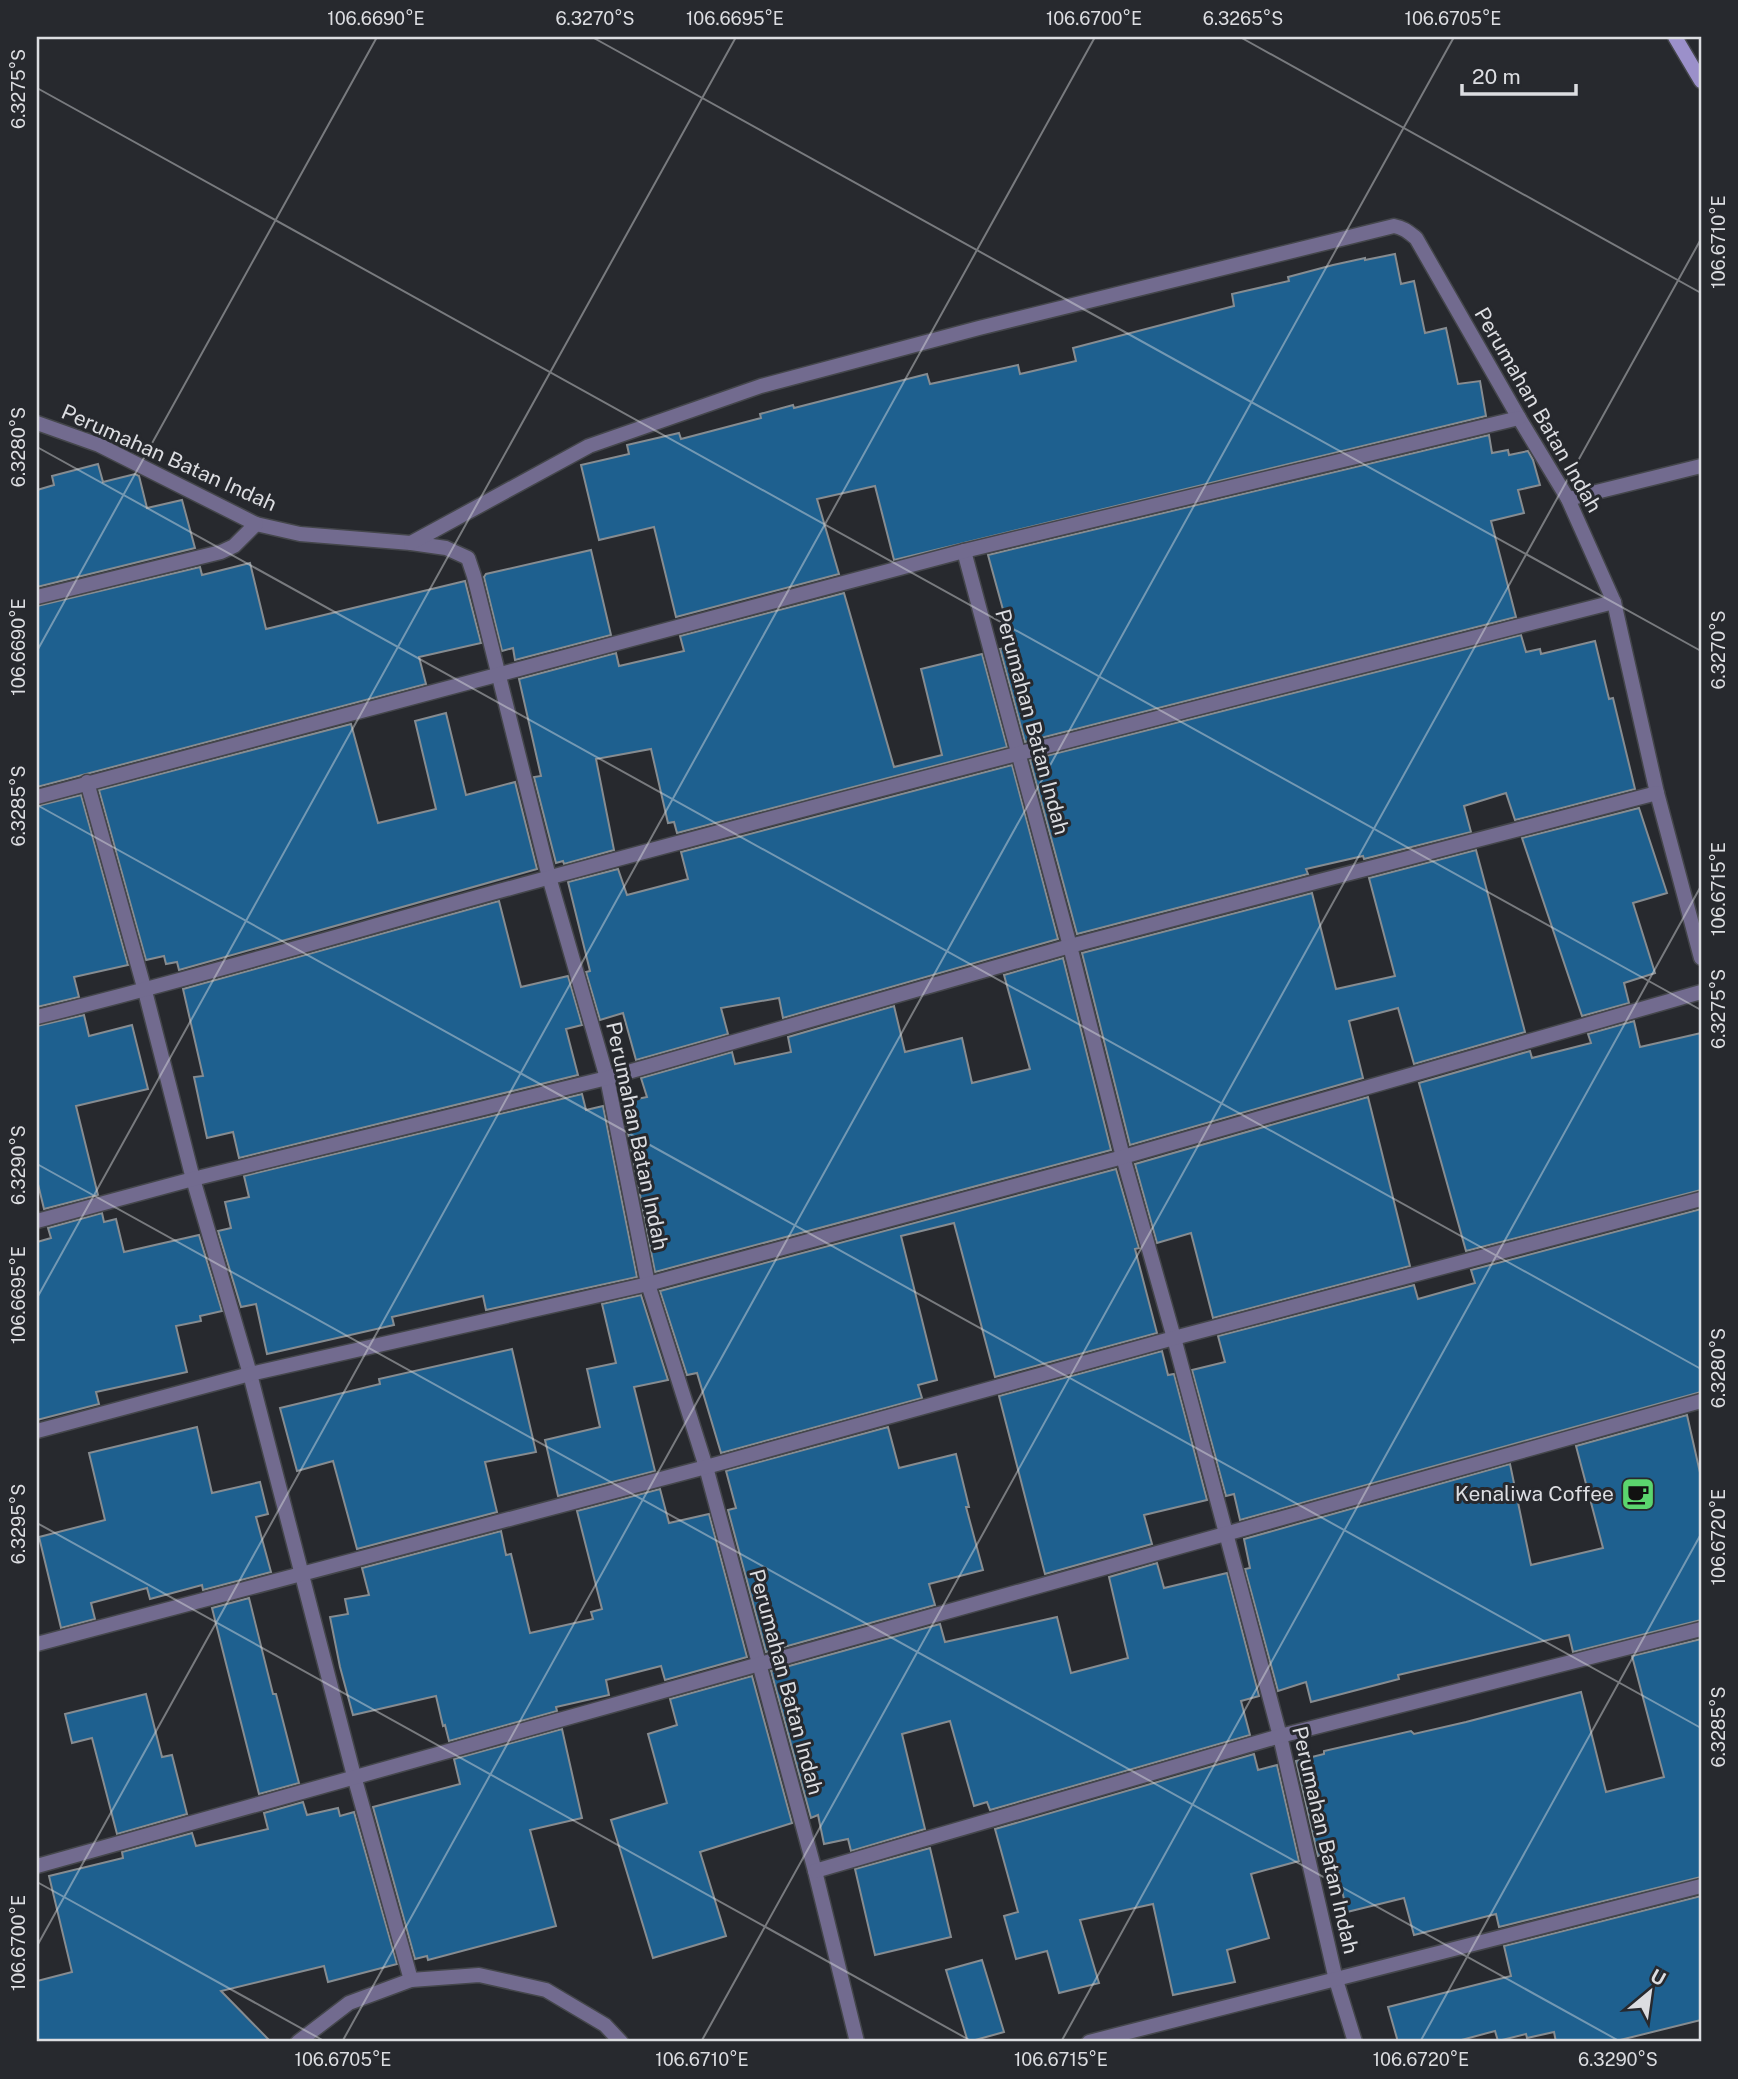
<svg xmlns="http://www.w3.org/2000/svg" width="1738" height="2079" font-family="'Public Sans',sans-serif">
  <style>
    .building { fill: #1e608f; stroke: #868c91; stroke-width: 2 }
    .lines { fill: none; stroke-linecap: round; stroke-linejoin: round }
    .street-casing { stroke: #44464b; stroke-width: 17 }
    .secondary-casing { stroke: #44464b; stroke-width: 17 }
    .street { stroke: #726b8f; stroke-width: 14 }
    .secondary { stroke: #9b90ca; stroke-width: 14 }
    .ticks { fill: none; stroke: #dcdde1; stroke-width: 2; stroke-opacity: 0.45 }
    .labels { text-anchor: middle; stroke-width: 6; stroke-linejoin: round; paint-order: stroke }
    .street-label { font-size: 21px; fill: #dcdde1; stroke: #27292e }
    .poi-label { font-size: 21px; fill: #dcdde1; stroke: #27292e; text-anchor: end }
    .neatline { fill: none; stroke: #dcdde1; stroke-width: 2.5 }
    .ticks-label { font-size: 18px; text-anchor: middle; fill: #dcdde1 }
  </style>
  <rect width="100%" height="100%" fill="#27292e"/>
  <g class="building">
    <path d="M1395 254 1401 284 1414 281 1425 333 1446 328 1458 384 1480 381 1486 416 894 560 875 486 817 499 839 574 676 617 654 527 599 540 581 465 629 454 627 445 679 433 681 439 761 418 760 414 793 405 794 408 927 374 930 384 1018 365 1020 374 1076 361 1073 348 1234 306 1232 294 1289 281 1288 277 1333 265 1365 258V260Z"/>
    <path d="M1489 435 1492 453 1508 450 1509 455 1528 451 1533 460 1540 485 1518 490 1524 513 1491 521 1516 617 1025 742 1000 649 1013 646 988 555Z"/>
    <path d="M98 464 103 482 135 474 139 476 147 508 182 500 195 548 37 587V490L54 485 52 476Z"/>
    <path d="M591 550 611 635 515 660 513 648 502 651 484 577 486 574Z"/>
    <path d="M250 563 266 629 465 581 481 643 419 657 426 684 37 787V606L200 567 202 575Z"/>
    <path d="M844 593 894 767 942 755 921 669 982 654 1007 747 677 833 674 822 668 823 651 749 596 759 614 850 564 864 563 861 556 863 534 777 541 776 519 679 616 653 619 666 684 651 680 636Z"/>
    <path d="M1521 635 1526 652 1540 649 1541 654 1595 641 1609 699 1613 698 1635 789 1515 820 1506 793 1464 806 1471 832 1364 859 1363 856 1306 869 1308 874 1077 934 1030 760Z"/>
    <path d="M446 713 466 795 515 782 537 869 179 970 177 962 166 964 164 956 146 960 99 790 351 724 378 823 436 809 415 721Z"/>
    <path d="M1012 765 1058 939 783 1018 779 998 721 1008 728 1034 636 1060 623 1013 600 1020 586 972 590 971 568 882 618 869 627 895 688 879 681 852Z"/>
    <path d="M81 795 128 965 74 977 79 997 37 1007V806Z"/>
    <path d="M1639 808 1667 893 1633 903 1655 973 1624 983 1629 1003 1582 1016 1522 838Z"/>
    <path d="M1476 850 1525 1032 1414 1064 1398 1008 1349 1021 1363 1078 1130 1145 1082 953 1312 893 1336 989 1395 976 1369 878Z"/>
    <path d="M499 901 521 987 568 976 582 1025 566 1029 578 1075 239 1158 233 1132 207 1138 194 1077 203 1076 183 989Z"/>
    <path d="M1063 958 1111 1150 655 1272 622 1102 647 1097 641 1078 732 1052 735 1064 791 1052 788 1037 894 1006 905 1052 962 1038 972 1083 1030 1069 1004 975Z"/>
    <path d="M84 1015 89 1036 132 1025 148 1089 76 1106 98 1195 44 1209 37 1180V1026Z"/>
    <path d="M1634 1021 1640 1047 1701 1033V1190L1466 1251 1419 1083 1530 1051 1532 1058 1591 1043 1588 1034Z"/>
    <path d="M582 1094 586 1110 603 1106 637 1277 486 1310 483 1296 392 1317 394 1325 267 1354 256 1304 241 1307 218 1231 231 1228 225 1202 249 1197 244 1176Z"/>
    <path d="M1368 1097 1410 1266 1213 1318 1191 1233 1157 1243 1135 1164Z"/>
    <path d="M1116 1169 1139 1248 1135 1249 1157 1333 995 1377 954 1223 901 1236 937 1380 918 1385 922 1398 721 1453 697 1373 687 1375 660 1291Z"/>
    <path d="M1701 1209V1392L1240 1520 1234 1494 1226 1496 1192 1370 1225 1362 1218 1336 1414 1285 1418 1299 1475 1283 1471 1270Z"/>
    <path d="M102 1213 104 1222 116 1219 124 1252 199 1235 222 1311 200 1316 201 1321 176 1326 187 1372 96 1392 99 1404 37 1420V1242L51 1238 48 1228Z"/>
    <path d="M641 1295 668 1380 634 1387 655 1471 558 1496 545 1440 600 1427 587 1369 616 1363 602 1304Z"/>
    <path d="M512 1349 536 1452 485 1462 497 1512 357 1549 333 1461 297 1471 280 1408 380 1384 379 1379Z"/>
    <path d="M1162 1351 1168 1375 1174 1374 1207 1500 1144 1515 1152 1544 1045 1574 999 1396Z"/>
    <path d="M1687 1415 1701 1477V1620L1573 1652 1569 1635 1398 1675 1399 1679 1311 1702 1306 1682 1278 1691 1245 1569 1250 1568 1244 1539 1510 1464 1531 1565 1603 1548 1576 1446Z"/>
    <path d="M197 1427 212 1493 260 1482 268 1514 256 1517 271 1572 203 1590 202 1585 150 1599 147 1588 91 1603 95 1619 61 1628 39 1537 105 1520 89 1453Z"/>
    <path d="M888 1427 899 1468 956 1454 969 1507H966L983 1570 929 1584 935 1605 766 1652 728 1510 736 1508 726 1471Z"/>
    <path d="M660 1489 669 1523 709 1514 747 1657 665 1680 661 1666 606 1680 609 1695 556 1707 557 1711 449 1741 445 1725 443 1726 436 1696 353 1715 340 1667 330 1617 348 1614 345 1599 369 1595 362 1568 501 1531 506 1555 511 1554 530 1633 593 1619 591 1612 602 1609 577 1511Z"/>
    <path d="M1157 1563 1164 1588 1227 1573 1259 1696 1241 1701 1250 1735 990 1810 987 1802 974 1806 950 1721 902 1734 925 1829 851 1851 848 1839 824 1844 818 1815 811 1818 771 1671 940 1624 945 1642 1057 1617 1071 1673 1128 1658 1109 1577Z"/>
    <path d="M249 1598 273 1694H276L299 1783 259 1794 212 1608Z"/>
    <path d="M1701 1639V1877L1499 1927 1496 1914 1414 1935 1404 1898 1347 1912 1333 1852 1318 1856 1296 1761 1324 1754V1751L1411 1731 1414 1734 1466 1722 1581 1692 1606 1792 1664 1777 1632 1656Z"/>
    <path d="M752 1676 792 1823 700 1852 726 1936 653 1958 611 1820 667 1803 648 1734 677 1725 670 1699Z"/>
    <path d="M146 1694 162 1757 172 1755 187 1814 117 1834 92 1738 72 1743 65 1714Z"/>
    <path d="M562 1729 582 1818 530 1830 556 1926 428 1960 427 1956 415 1959 373 1807 460 1784 454 1759Z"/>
    <path d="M1254 1754 1258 1770 1277 1765 1299 1861 1251 1874 1269 1938 1227 1950 1235 1982 1173 1995 1153 1904 1080 1920 1099 1983 1059 1993 1047 1951 1016 1959 1004 1916 1018 1912 995 1829Z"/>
    <path d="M303 1802 307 1815 338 1808 340 1816 354 1812 397 1964 328 1982 324 1966 221 1991 271 2042H37V1981L72 1972 49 1876 123 1858 122 1852 192 1833 196 1846 268 1829 264 1813Z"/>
    <path d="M930 1848 951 1937 875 1955 855 1869Z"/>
    <path d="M1701 1896V2020L1612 2042H1556L1554 2032 1527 2038 1526 2034 1498 2041 1495 2031 1454 2042H1398L1388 2007 1511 1976 1504 1946Z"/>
    <path d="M982 1960 1004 2032 968 2042 946 1970Z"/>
  </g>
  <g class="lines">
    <g class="street-casing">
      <g id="street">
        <path d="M37 423 99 445 256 524 300 534 411 543 446 548 468 558 474 576 549 877 607 1078 648 1284 706 1467 815 1871 857 2042"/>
        <path d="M1568 499 1701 466"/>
        <path d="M411 543 589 446 761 386 979 328 1394 226C1404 228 1408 232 1416 238L1519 418 1568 499 1614 602 1657 793 1701 958"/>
        <path d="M964 551 1070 946 1123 1157 1174 1338 1280 1736 1336 1980 1355 2042"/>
        <path d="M37 597 221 552 234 546 256 524"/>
        <path d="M87 782 145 991 193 1179 250 1374 354 1776 411 1980"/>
        <path d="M37 797 964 551 1519 418"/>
        <path d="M37 1017C209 975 379 923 551 877 904 781 1259 692 1614 602"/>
        <path d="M37 1221 193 1179 607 1078 1070 946 1657 793"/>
        <path d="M37 1431 250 1374 648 1284 1123 1157 1701 992"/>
        <path d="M37 1644 706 1467 1174 1338 1701 1199"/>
        <path d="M37 1866 1701 1401"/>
        <path d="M815 1871 1280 1736 1701 1629"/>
        <path d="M298 2042 349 2003 411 1980 479 1975 546 1990 605 2025 621 2042"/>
        <path d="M1089 2042 1701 1886"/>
      </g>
    </g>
    <g class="secondary-casing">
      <path id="secondary" d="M1675 37 1701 81"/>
    </g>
    <use href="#street" class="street"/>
    <use href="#secondary" class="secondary"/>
  </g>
  <path class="ticks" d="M592 37 1701 651M1240 37 1701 293M37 88 1701 1010M37 447 1701 1369M37 651 377 37M37 805 1701 1728M37 1164 1621 2042M37 1298 736 37M37 1523 973 2042M37 1882 326 2042M37 1946 1095 37M342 2042 1454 37M701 2042 1701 239M1061 2042 1701 886M1420 2042 1701 1534"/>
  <defs>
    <g id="cafe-square" transform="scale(1.75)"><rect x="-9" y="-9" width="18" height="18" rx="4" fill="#5bd56e" stroke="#27292e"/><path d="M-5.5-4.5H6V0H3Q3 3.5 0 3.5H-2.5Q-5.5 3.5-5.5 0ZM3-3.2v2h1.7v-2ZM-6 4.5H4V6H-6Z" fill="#111"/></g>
  </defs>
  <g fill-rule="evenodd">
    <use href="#cafe-square" x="1638" y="1494"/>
  </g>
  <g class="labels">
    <g class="street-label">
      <text transform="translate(1538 410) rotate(60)" y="7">Perumahan Batan Indah</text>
      <text transform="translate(169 458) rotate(24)" y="7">Perumahan Batan Indah</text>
      <text transform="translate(1032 722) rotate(75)" y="7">Perumahan Batan Indah</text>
      <text transform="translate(637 1136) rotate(78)" y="7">Perumahan Batan Indah</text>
      <text transform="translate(786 1682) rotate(75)" y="7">Perumahan Batan Indah</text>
      <text transform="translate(1325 1840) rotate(77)" y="7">Perumahan Batan Indah</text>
    </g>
    <g class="poi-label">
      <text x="1614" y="1501">Kenaliwa Coffee</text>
    </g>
  </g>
  <rect width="1738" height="2079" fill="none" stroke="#27292e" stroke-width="77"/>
  <g transform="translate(1650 1992) rotate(29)" stroke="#27292e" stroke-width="5" paint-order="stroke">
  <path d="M0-5L12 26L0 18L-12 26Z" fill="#dcdde1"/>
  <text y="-10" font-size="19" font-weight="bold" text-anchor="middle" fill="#dcdde1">U</text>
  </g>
  <path d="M1462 84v10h114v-10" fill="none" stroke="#dcdde1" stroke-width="3.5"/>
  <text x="1472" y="84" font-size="21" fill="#dcdde1" stroke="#27292e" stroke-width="5" paint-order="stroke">20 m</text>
  <rect x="38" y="38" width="1662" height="2002" class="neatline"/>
  <g class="ticks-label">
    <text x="376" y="25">106.6690°E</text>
    <text x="595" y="25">6.3270°S</text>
    <text x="735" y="25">106.6695°E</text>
    <text x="1094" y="25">106.6700°E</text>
    <text x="1243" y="25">6.3265°S</text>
    <text x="1453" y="25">106.6705°E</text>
    <text transform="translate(19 89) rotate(-90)" y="6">6.3275°S</text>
    <text transform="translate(1719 242) rotate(-90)" y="6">106.6710°E</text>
    <text transform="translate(19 447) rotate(-90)" y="6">6.3280°S</text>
    <text transform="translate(19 647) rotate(-90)" y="6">106.6690°E</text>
    <text transform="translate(1719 650) rotate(-90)" y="6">6.3270°S</text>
    <text transform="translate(19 806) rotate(-90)" y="6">6.3285°S</text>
    <text transform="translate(1719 889) rotate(-90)" y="6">106.6715°E</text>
    <text transform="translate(1719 1009) rotate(-90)" y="6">6.3275°S</text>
    <text transform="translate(19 1165) rotate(-90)" y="6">6.3290°S</text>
    <text transform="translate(19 1295) rotate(-90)" y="6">106.6695°E</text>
    <text transform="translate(1719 1368) rotate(-90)" y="6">6.3280°S</text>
    <text transform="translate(19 1524) rotate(-90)" y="6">6.3295°S</text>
    <text transform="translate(1719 1537) rotate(-90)" y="6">106.6720°E</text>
    <text transform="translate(1719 1727) rotate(-90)" y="6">6.3285°S</text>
    <text transform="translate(19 1943) rotate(-90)" y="6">106.6700°E</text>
    <text x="343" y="2066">106.6705°E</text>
    <text x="702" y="2066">106.6710°E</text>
    <text x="1061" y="2066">106.6715°E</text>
    <text x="1421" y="2066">106.6720°E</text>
    <text x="1618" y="2066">6.3290°S</text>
  </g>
</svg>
